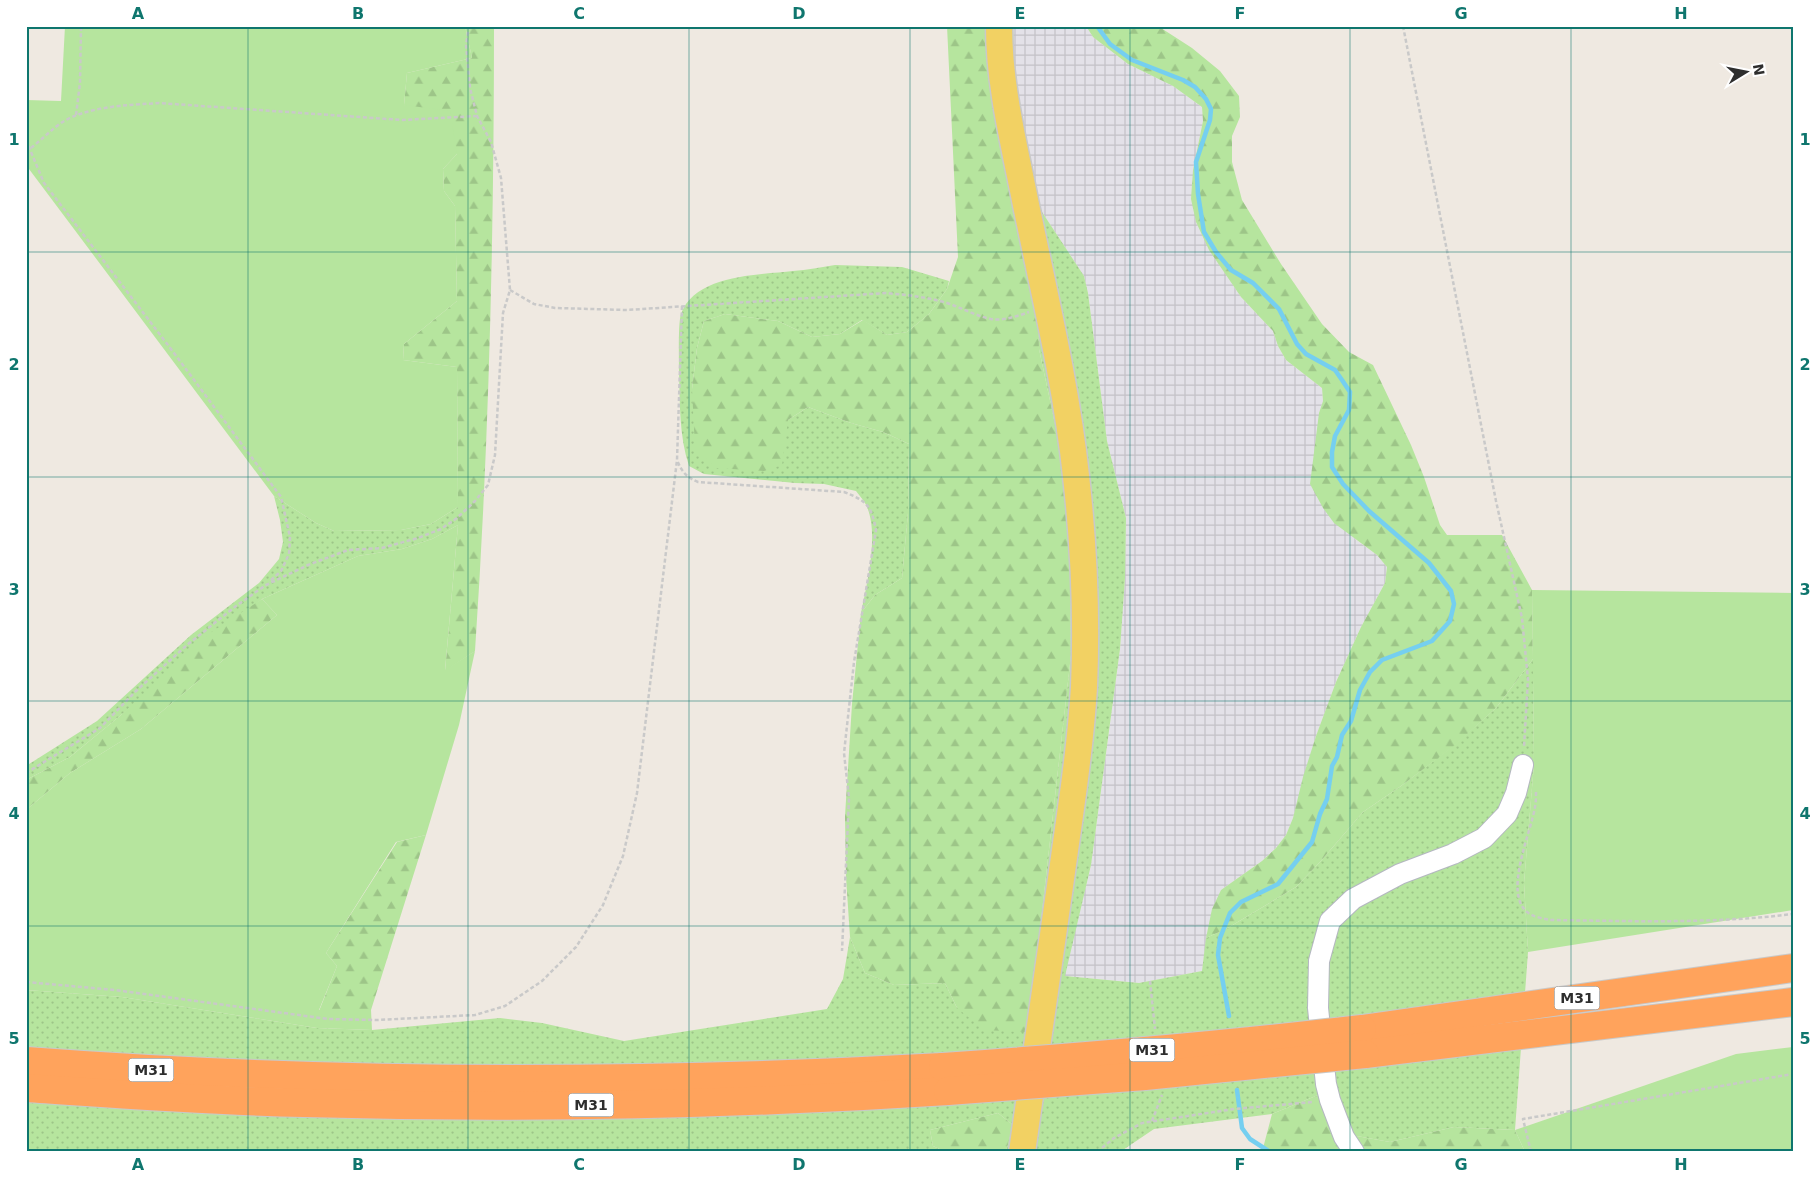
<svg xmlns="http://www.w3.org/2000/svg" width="1819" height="1178" font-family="'DejaVu Sans',sans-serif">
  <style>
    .industrial { fill: url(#industrial-grid) }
    .grass { fill: url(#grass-dots) }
    .forest { fill: url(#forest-firs) }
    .garden { fill: #b6e59e }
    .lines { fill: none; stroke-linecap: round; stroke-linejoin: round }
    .stream { stroke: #75cff0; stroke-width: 4.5 }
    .minor-casing { stroke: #b4b7c1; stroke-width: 22 }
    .major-casing { stroke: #c9c9c9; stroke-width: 29 }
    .highway-casing { stroke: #c9c9c9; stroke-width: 30 }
    .path { stroke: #c9c9c9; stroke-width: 2.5; stroke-dasharray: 4 2.5; stroke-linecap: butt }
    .minor { stroke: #fff; stroke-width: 20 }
    .major { stroke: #f2d163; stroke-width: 26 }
    .highway { stroke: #ffa35c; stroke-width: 28 }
    .highway-bridge-casing { stroke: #c9c9c9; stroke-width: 30; stroke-linecap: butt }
    .highway-bridge { stroke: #ffa35c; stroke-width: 28 }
    .grid { fill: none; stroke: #0f766e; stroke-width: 1; stroke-opacity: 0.55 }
    .labels { text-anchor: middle; stroke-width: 4.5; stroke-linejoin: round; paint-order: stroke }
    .shield { fill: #fff; stroke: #6d6d6d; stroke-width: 1 }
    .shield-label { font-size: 14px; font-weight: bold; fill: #2e2e2e }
    .neatline { fill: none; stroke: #0f766e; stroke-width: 2 }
    .grid-label { font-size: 16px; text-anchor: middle; font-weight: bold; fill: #0f766e }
  </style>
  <defs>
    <pattern id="industrial-grid" width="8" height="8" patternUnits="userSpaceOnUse" patternTransform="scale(1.25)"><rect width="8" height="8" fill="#e3e1e8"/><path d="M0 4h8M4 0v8" fill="none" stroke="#c3c1c7"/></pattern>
    <pattern id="grass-dots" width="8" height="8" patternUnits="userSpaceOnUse" patternTransform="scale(1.25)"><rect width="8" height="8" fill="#b6e59e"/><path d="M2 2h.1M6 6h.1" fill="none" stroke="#9dc588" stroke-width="1.8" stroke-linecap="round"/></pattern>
    <pattern id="forest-firs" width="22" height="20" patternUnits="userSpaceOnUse" patternTransform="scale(1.25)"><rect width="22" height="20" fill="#b6e59e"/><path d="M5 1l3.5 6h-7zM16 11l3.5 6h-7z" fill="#9dc588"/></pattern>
  </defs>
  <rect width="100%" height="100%" fill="#efe9e1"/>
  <path class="industrial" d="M1013 26H1086L1093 37 1128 64 1173 86 1202 107 1203 121 1193 170 1196 222 1210 250 1241 297 1273 331 1278 346 1286 360 1322 388 1323 401 1319 413 1355 539 1377 555 1387 567 1385 583 1361 627 1336 682 1316 736 1293 818 1286 835 1276 848 1262 861 1221 890 1208 928 1202 971 1139 983 1064 976 1091 865 1120 649 1125 578 1126 518 1107 441 1088 293 1084 276 1042 212 1031 183 1015 81Z"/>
  <g class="grass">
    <path d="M1031 183 1042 212 1084 276 1088 293 1107 441 1126 518 1125 578 1120 649 1091 865 1065 976 1139 983 1202 971 1206 938 1226 929 1296 887 1320 862 1363 812 1401 786 1453 746 1496 708 1533 659 1534 764 1524 883 1528 952 1515 1130 1454 1127 1390 1142 1340 1133 1323 1093 1272 1114 1154 1129 1120 1152H1006L1013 1125 998 1113 930 1130 933 1146 946 1152H26V990L122 997 317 1028 372 1030 500 1018 542 1023 624 1041 827 1009 843 979 850 937 865 973 894 985 945 983 957 1008 1033 991 1071 655 1070 581 1062 457 1039 349Z"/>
    <path d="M835 265 902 267 949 281 947 289 929 314 907 332 887 335 862 320 840 334 812 337 778 321 725 314 704 321 697 348 692 389 788 420 808 407 851 423 883 432 909 444 908 513 902 578 875 595 861 613C867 583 879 535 867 507 865 502 860 496 856 491L824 484 795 483 704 474 689 466C679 436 680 403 679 371 679 360 678 323 681 314 695 274 760 275 793 271 807 270 821 267 835 265Z"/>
    <path d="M274 496 316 523 334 531 401 530 431 524 458 507V525L432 539 402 549 358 556 262 599 70 757 26 780V766L97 721 191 635 259 583 279 559 283 542 280 520Z"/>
  </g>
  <g class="forest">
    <path d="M465 26H494C494 235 489 444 475 651L445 671 458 525 457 367 403 360 404 344 457 301 455 206 444 191 443 169 457 154 404 105 407 73 472 58Z"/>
    <path d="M947 26H1013L1015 81 1038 311 1039 349 1062 457 1068 510 1070 581 1071 655 1033 991 1025 1032 985 1030 957 1008 945 983 894 985 865 973 850 937 846 877 845 816 852 704 861 613 875 595 902 578 908 513 909 444 883 432 851 423 808 407 788 420 782 465 764 471 716 468 695 448 692 389 697 348 704 321 725 314 778 321 812 337 840 334 863 320 887 335 907 332 929 314 947 289 958 257Z"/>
    <path d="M1086 26H1153L1161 28 1192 48 1220 71 1239 96 1240 117 1232 136V162L1242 200 1281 264 1322 324 1349 352 1373 365 1411 445 1424 477 1440 525 1447 535H1502L1532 590 1533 659 1496 708 1454 746 1401 786 1363 812 1320 862 1296 887 1226 929 1206 938 1212 909 1221 890 1262 861 1276 848 1286 835 1293 818 1303 777 1316 736 1336 682 1361 627 1385 583 1387 567 1377 555 1334 523 1323 508 1310 484 1319 413 1323 401 1322 388 1286 360 1278 346 1273 331 1241 297 1209 250 1196 222 1191 199 1193 170 1203 121 1202 107 1173 86 1128 64 1093 37Z"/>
    <path d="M262 599 277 615 141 729 70 773 26 810V780L70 757 121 715 210 633Z"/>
    <path d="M426 835 371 1010 319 1011 337 966 326 953 397 842Z"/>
    <path d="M1323 1093 1340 1133 1390 1142 1454 1127 1515 1130 1525 1152H1262L1272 1114Z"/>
    <path d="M998 1113 1013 1125 1006 1152H946L933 1146 930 1130Z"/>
  </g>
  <g class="garden">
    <path d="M65 26H465L472 58 407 73 404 105 450 111 457 154 443 169 444 191 455 206 457 301 404 344 403 360 457 367 458 507 431 524 401 530 334 531 316 523 274 496 26 165V100L61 101Z"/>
    <path d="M458 525 445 670 475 651 459 725 426 835 396 842 326 953 337 966 319 1010H371L372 1030 317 1028 122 997 26 990V810L70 773 141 729 277 615 262 599 358 556 402 549 432 539Z"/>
    <path d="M1532 590 1793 593V910L1528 952 1524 883 1534 764Z"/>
    <path d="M1793 1047V1152H1525L1515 1130 1736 1054Z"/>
  </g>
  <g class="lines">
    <g class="stream">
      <path d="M1097 26 1110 44 1132 60 1183 80 1195 87 1206 99 1211 109 1210 120 1196 162 1198 194 1204 232 1216 252 1231 270 1253 283 1279 309 1297 344 1306 354 1335 370 1342 380 1350 392 1349 410 1335 436 1332 452V467L1343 484 1369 511 1429 563 1451 591 1454 604 1450 621 1432 641 1382 660 1370 672 1360 690 1351 721 1342 735 1337 757 1332 766 1327 799 1320 814 1312 842 1278 884 1241 902 1230 913 1220 938 1218 955 1229 1016"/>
      <path d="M1237 1090 1242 1128 1250 1139 1270 1152"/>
    </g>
    <g class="minor-casing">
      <path id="minor" d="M1354 1152 1344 1137 1330 1100 1326 1084 1318 1008 1319 961 1330 921 1353 899 1400 874 1453 854 1484 838 1507 814 1516 793 1523 765"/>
    </g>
    <g class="major-casing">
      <path id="major" d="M999 26C999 83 1013 140 1024 195 1043 289 1066 382 1076 476 1084 547 1087 617 1084 687 1080 754 1069 820 1060 886 1047 975 1035 1063 1022 1152"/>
    </g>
    <g class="highway-casing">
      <g id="highway">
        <path d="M1362 1029 1793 968"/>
        <path d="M1365 1054 1793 1002"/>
        <path d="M26 1061C331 1084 637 1084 943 1067"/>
        <path d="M26 1088C119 1094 211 1101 304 1103 519 1109 734 1105 948 1091"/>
      </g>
    </g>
    <g class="path">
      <path d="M1403 26 1496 501 1522 618 1528 679 1524 747"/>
      <path d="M76 115 80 83 81 26"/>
      <path d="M26 140 44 183 174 353 281 497 290 537 289 554 281 571 269 582"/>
      <path d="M31 148C41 140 50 131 61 123 87 106 129 105 159 103L402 120 477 116"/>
      <path d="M510 290 534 304 555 308 627 310 886 293C907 295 927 297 947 303 962 308 976 316 991 319 1003 321 1018 316 1029 312"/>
      <path d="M682 306 677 460C682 472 686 477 698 482L844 492C867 501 871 505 876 530L854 662 844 753 849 798 842 951"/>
      <path d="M26 773 100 728 135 692 187 645 236 606 266 585 308 565 348 550 382 548 418 538 441 529 457 518 475 501 488 485 495 455 503 313 510 290 501 178 491 142 477 116 470 88 466 45 469 26"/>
      <path d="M1536 792C1536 797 1536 802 1535 807 1531 832 1505 889 1525 910 1531 917 1542 918 1550 920 1631 921 1712 924 1793 914"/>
      <path d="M1150 981 1155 1029"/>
      <path d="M26 982 115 990 328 1019 377 1020 475 1015 505 1006 542 981 576 947 603 905 623 856 637 793 677 460"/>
      <path d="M1152 1121 1162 1095"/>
      <path d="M1097 1152 1114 1138 1142 1123 1234 1109 1313 1102"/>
      <path d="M1531 1152 1523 1119 1793 1074"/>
    </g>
    <use href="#minor" class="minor"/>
    <use href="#major" class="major"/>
    <use href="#highway" class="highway"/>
    <g class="highway-bridge-casing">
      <g id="highway-bridge">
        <path d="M943 1067C1083 1057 1222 1045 1362 1029"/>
        <path d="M948 1091 1145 1076 1365 1054"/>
      </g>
    </g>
    <use href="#highway-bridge" class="highway-bridge"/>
  </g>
  <path class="grid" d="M248 26V1152M468 26V1152M689 26V1152M910 26V1152M1130 26V1152M1350 26V1152M1571 26V1152M26 252H1793M26 477H1793M26 701H1793M26 926H1793"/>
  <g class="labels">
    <g class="shield">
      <rect x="1554.5" y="986.5" width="45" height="23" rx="4"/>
      <rect x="1129.5" y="1038.5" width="45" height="23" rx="4"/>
      <rect x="128.5" y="1058.5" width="45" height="23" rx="4"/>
      <rect x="568.5" y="1093.5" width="45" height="23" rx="4"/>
    </g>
    <g class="shield-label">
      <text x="1577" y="1003">M31</text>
      <text x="1152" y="1055">M31</text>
      <text x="151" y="1075">M31</text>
      <text x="591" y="1110">M31</text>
    </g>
  </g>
  <rect width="1819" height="1178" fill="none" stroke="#ffffff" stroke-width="55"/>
  <g transform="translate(1746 72) rotate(80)" stroke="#ffffff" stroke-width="4" paint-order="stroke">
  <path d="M0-4L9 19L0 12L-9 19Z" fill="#2e2e2e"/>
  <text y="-8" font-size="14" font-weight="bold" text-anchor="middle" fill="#2e2e2e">N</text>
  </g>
  <rect x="28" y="28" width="1764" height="1122" class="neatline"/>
  <g class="grid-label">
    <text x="138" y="19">A</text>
    <text x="358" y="19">B</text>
    <text x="579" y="19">C</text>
    <text x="799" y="19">D</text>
    <text x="1020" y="19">E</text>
    <text x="1240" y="19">F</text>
    <text x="1461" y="19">G</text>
    <text x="1681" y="19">H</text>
    <text x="14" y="145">1</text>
    <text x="1805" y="145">1</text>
    <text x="14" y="370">2</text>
    <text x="1805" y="370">2</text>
    <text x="14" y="595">3</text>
    <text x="1805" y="595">3</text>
    <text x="14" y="819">4</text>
    <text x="1805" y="819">4</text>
    <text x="14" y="1044">5</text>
    <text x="1805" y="1044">5</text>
    <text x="138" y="1170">A</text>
    <text x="358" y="1170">B</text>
    <text x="579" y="1170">C</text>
    <text x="799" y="1170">D</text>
    <text x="1020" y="1170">E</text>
    <text x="1240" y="1170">F</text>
    <text x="1461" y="1170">G</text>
    <text x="1681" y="1170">H</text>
  </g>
</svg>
